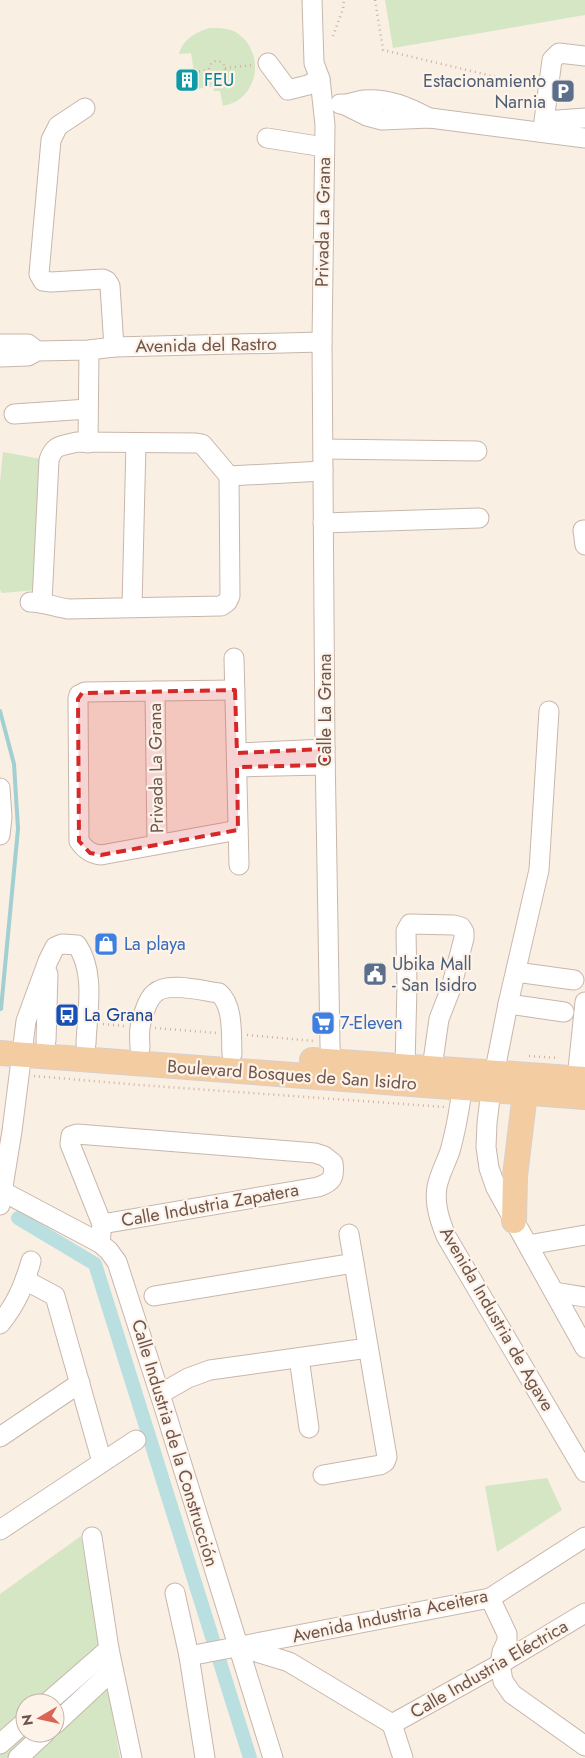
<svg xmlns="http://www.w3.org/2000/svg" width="585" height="1758" font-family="Jost,sans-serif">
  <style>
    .green { fill: #d4e6c3; fill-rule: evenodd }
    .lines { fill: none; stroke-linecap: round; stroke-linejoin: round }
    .stream { stroke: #a1cfd2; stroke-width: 4 }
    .canal { stroke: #b9dfe1; stroke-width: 14 }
    .minor-casing { stroke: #c9b6ab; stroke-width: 21 }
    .major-casing { stroke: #d7cfcd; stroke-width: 26 }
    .path { stroke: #d1afa1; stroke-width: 2.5; stroke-dasharray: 1 4; stroke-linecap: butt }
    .minor { stroke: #fff; stroke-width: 19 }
    .major { stroke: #f3cda1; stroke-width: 24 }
    .marked { fill: #d62828; fill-opacity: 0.2; stroke: #d62828; stroke-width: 4; stroke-dasharray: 10 6; stroke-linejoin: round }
    .labels { text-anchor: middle; stroke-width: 4.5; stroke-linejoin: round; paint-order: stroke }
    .culture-label { font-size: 18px; fill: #0d838f; stroke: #fdf3e9; text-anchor: start }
    .service-label { font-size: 18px; fill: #4e5e75; stroke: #fdf3e9; text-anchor: end }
    .street-label { font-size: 18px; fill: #6f554b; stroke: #fdf3e9 }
    .shop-label { font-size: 18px; fill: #366cbe; stroke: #fdf3e9; text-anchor: start }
    .transit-label { font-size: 18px; fill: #164399; stroke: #fdf3e9; text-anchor: start }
  </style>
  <rect width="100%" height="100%" fill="#faefe3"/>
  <g class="green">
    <path d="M385 0H585V15L393 48Z"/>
    <path d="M210 28C220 28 229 28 237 33 261 49 261 85 237 101 233 103 227 105 223 106L220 91H214L213 86 197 89 191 53 179 54C183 39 196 32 210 28Z"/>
    <path d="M3 452 41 459 36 590 2 593 0 590V482Z"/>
    <path d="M547 1478 562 1510 497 1552 485 1486Z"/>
    <path d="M81 1536 120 1758H0V1594ZM25 1703H55V1733H25Z"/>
  </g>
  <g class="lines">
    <path class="stream" d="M0 711 14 764 18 829 1 1009"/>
    <path class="canal" d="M18 1218 95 1264 250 1758"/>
    <g class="minor-casing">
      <g id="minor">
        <path d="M312 0 314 63 320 79 325 125 322 342 325 749 330 1045 332 1074"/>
        <path d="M585 56 559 53 552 60 544 121 585 118"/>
        <path d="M268 63 288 90 308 85 320 79"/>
        <path d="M340 104C349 105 356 101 364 100 388 98 408 107 429 118"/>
        <path d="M345 105 367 116 382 120 430 118 585 138"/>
        <path d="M85 108 58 126 51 140 39 274 43 281 51 282 103 279 107 281 110 286 114 347"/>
        <path d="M267 138 324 147"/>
        <path d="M0 344H28L37 351"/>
        <path d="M0 357 28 356 37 351 89 350 114 347 322 342"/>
        <path d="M14 414 88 409"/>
        <path d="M88 443 89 350"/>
        <path d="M323 449 477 451"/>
        <path d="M229 476 323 471"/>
        <path d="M323 523 479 518"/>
        <path d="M585 530H583L585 545"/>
        <path d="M30 602C43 602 55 607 68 609L221 606 227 602 230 596 229 476"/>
        <path d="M42 602 49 460C54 444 62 446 77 442L196 443 202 444 229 476"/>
        <path d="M132 607 136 443"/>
        <path d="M234 658 239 865"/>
        <path d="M235 690 85 692 79 695 78 699 79 841C85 850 91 854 101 855L238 830"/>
        <path d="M155 691 157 844"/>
        <path d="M549 711 539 870 508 1004 491 1090 487 1123 486 1147 489 1168 496 1188 585 1348"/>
        <path d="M237 753 325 749"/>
        <path d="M237 767 325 765"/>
        <path d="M0 788 2 817 0 835"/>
        <path d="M516 972 574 980"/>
        <path d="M508 1004 564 1012"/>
        <path d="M46 1041 48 974"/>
        <path d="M140 1048C139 1031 139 1026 145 1010 147 1004 150 997 155 993 168 981 203 991 219 993 234 1006 231 1036 232 1054"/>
        <path d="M405 1066 407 986 406 931 410 924 454 925 461 927 464 932V938L451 988 439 1019 432 1068"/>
        <path d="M464 1075C461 1100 457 1126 450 1151 446 1163 439 1175 437 1187 434 1204 440 1221 446 1236L585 1472"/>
        <path d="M577 1079 585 1002"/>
        <path d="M0 1190 100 1243 109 1251 117 1262 164 1407 273 1758"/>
        <path d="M0 1205 12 1131 26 1021 48 961 55 947 62 944 77 945C96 973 87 1012 86 1044"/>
        <path d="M100 1243 102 1224 70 1144 71 1136 77 1134 315 1153 324 1156 333 1163C335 1178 332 1182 318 1187L102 1224"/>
        <path d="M528 1245 585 1235"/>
        <path d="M25 1280 55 1296 102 1462"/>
        <path d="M554 1292 585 1297"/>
        <path d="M154 1296 354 1263"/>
        <path d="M0 1324C16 1304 24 1286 31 1261"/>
        <path d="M299 1358 309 1428"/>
        <path d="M160 1394 188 1378 210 1370 368 1348"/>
        <path d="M0 1437 80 1383"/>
        <path d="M323 1475 380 1465 385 1462 387 1457 349 1234"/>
        <path d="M0 1530 136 1440"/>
        <path d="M92 1537 109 1649 132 1758"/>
        <path d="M175 1593 189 1656 205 1758"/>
        <path d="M490 1598 507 1634V1641L502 1652 500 1664 503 1681 512 1694 585 1746"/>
        <path d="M240 1647 289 1662 392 1724"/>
        <path d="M189 1656 490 1598 585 1537"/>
        <path d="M47 1703 109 1649"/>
        <path d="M55 1724 113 1670"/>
        <path d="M392 1724 500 1664 585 1613"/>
        <path d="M392 1724 403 1758"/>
        <path d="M0 1744 25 1722"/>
        <path d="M18 1758 45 1733"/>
      </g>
    </g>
    <g class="major-casing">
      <g id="major">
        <path d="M0 1053 585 1097"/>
        <path d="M312 1060 585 1079"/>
        <path d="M514 1221 515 1176 525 1093"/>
      </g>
    </g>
    <g class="path">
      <path d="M375 0 383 50 534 86"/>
      <path d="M333 36 343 9 344 0"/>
      <circle cx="217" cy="69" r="8"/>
      <path d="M225 68 253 65"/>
      <path d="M194 72 209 70"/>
      <path d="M61 1021 73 1022"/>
      <path d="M103 1024 125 1026"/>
      <path d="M155 1028 217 1033"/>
      <path d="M247 1035 314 1041"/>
      <path d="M529 1056 559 1058"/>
      <path d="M34 1076 140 1085 445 1107"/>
    </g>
    <use href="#minor" class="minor"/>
    <use href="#major" class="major"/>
  </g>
  <path class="marked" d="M235 690 237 753 325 749V765L237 767 238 830 101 855 90 853 79 841 78 699 82 693Z"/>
  <defs>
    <g id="building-square" transform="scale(1.25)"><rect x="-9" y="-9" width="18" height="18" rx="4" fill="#0f9aa8" stroke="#fdf3e9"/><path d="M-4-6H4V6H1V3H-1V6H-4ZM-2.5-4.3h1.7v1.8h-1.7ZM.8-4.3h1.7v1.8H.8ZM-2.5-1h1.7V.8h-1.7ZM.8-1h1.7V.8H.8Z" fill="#fff"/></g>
    <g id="parking-square" transform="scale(1.25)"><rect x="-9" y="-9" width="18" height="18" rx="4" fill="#5c6f8a" stroke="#fdf3e9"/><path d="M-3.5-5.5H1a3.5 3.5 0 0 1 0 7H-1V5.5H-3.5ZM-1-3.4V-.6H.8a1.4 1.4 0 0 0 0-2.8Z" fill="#fff"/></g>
    <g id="shop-square" transform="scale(1.25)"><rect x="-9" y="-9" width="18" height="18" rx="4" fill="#3f7fe0" stroke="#fdf3e9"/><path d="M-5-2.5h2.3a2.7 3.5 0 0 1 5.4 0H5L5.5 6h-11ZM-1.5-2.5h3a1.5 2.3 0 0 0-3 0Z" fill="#fff"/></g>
    <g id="civic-square" transform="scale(1.25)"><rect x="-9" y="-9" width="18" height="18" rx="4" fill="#5c6f8a" stroke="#fdf3e9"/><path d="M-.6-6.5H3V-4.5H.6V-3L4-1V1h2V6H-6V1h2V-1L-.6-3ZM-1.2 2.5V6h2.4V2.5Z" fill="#fff"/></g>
    <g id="bus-square" transform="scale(1.25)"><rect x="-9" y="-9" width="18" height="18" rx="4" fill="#1a4fb4" stroke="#fdf3e9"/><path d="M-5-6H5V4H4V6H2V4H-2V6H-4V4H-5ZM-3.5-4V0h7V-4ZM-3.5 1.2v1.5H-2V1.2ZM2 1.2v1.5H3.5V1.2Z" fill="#fff"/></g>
    <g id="supermarket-square" transform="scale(1.25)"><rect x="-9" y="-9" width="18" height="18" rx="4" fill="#3f7fe0" stroke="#fdf3e9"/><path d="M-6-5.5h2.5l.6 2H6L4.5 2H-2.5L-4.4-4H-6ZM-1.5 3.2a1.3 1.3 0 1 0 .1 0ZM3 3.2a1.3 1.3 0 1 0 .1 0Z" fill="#fff"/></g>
  </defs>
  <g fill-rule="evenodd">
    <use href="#building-square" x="187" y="80"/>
    <use href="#parking-square" x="563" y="91"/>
    <use href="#shop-square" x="106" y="944"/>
    <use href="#civic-square" x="375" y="974"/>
    <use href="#bus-square" x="67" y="1015"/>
    <use href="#supermarket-square" x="323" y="1023"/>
  </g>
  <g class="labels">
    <g class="culture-label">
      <text x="204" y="86">FEU</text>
    </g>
    <g class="service-label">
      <text x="546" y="87">Estacionamiento<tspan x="546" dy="21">Narnia</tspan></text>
      <text x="392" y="970" text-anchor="start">Ubika Mall<tspan x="392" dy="21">- San Isidro</tspan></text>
    </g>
    <g class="street-label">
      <text transform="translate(323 222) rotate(-89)" y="6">Privada La Grana</text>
      <text transform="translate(206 345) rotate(-1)" y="6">Avenida del Rastro</text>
      <text transform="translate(325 710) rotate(-90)" y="6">Calle La Grana</text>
      <text transform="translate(156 768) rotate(-91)" y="6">Privada La Grana</text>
      <text transform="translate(292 1075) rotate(4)" y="6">Boulevard Bosques de San Isidro</text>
      <text transform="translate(210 1205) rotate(-10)" y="6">Calle Industria Zapatera</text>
      <text transform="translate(497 1319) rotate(60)" y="6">Avenida Industria de Agave</text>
      <text transform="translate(175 1443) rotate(73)" y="6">Calle Industria de la Construcción</text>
      <text transform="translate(390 1616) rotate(-12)" y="6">Avenida Industria Aceitera</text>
      <text transform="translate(489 1669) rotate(-30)" y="6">Calle Industria Eléctrica</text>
    </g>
    <g class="shop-label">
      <text x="124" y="950">La playa</text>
      <text x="340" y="1029">7-Eleven</text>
    </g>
    <g class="transit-label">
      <text x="84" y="1021">La Grana</text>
    </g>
  </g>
  <g transform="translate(40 1718) rotate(261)"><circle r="24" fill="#fdf3e9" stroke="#c4b4aa"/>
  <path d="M0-4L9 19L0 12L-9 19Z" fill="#d96552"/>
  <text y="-8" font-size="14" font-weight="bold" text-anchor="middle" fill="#6f554b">N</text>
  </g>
</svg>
